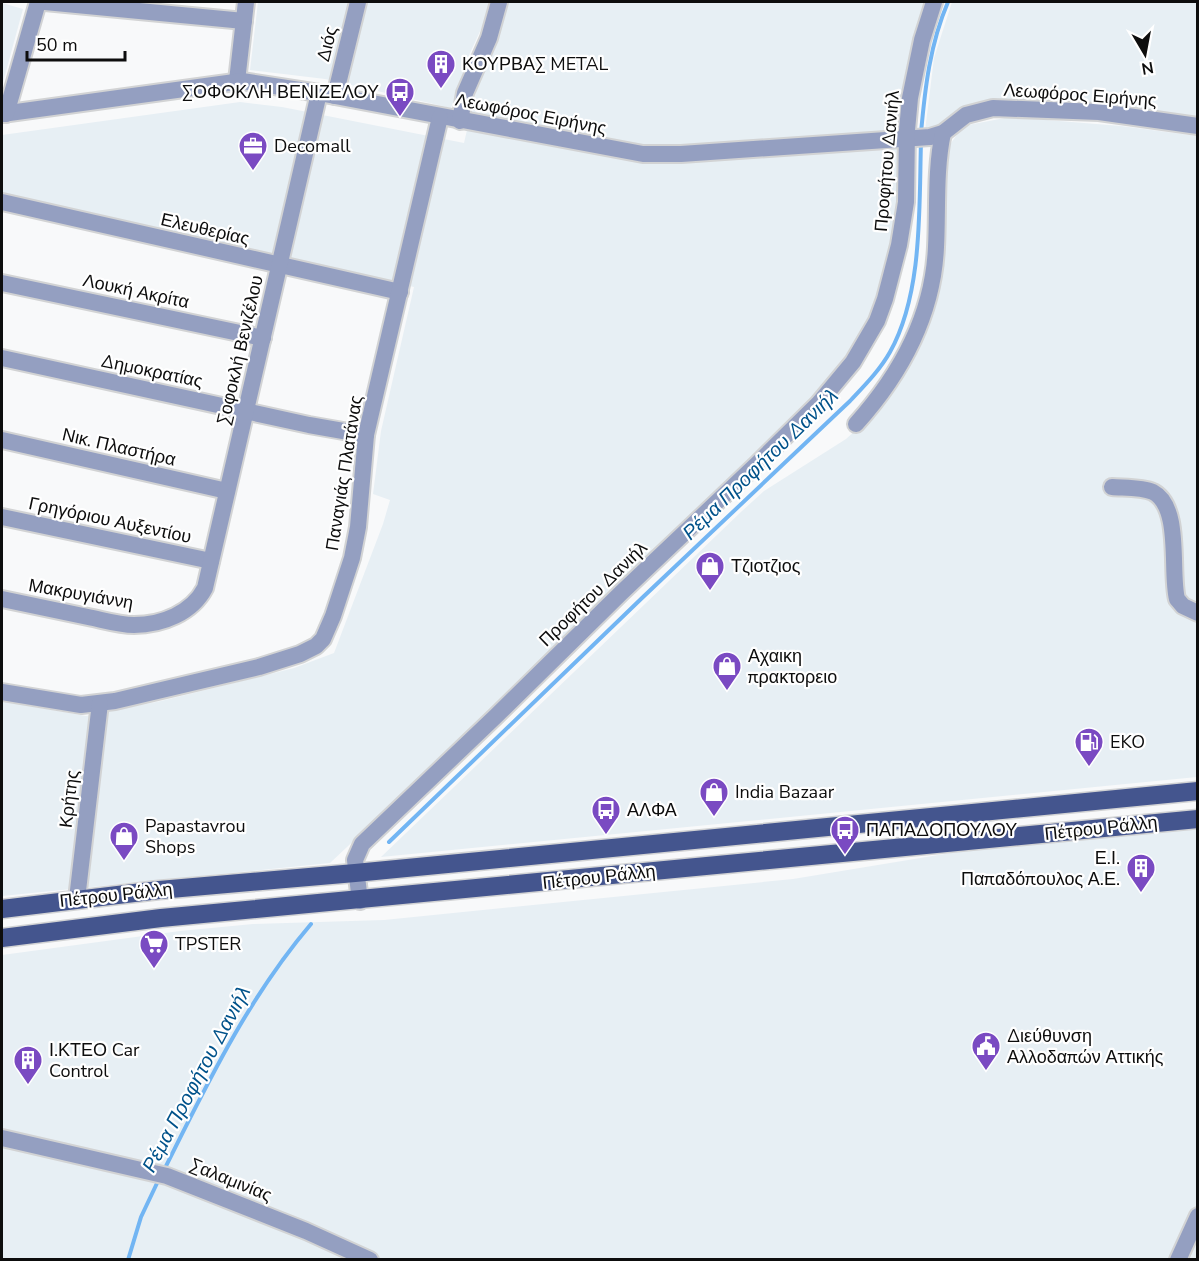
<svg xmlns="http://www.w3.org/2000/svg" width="1199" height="1261" font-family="'Nunito Sans',sans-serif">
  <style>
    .built { fill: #e7eff4 }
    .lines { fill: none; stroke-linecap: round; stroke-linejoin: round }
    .stream { stroke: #72b5f3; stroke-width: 4 }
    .minor-casing { stroke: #d2d3d4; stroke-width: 20 }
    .major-casing { stroke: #d2d3d4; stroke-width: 21 }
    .minor { stroke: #949fc1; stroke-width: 16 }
    .major { stroke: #44558e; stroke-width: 18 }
    .labels { text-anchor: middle; stroke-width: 4.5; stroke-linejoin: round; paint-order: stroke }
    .street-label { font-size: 18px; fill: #0d0d0d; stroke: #fff }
    .poi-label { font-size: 18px; fill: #0d0d0d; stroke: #fff; text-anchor: start }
    .water-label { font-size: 20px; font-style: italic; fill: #00528a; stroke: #fff }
  </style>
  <rect width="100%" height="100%" fill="#f8f9fa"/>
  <g class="built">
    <path d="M258 2H491L488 14 470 53 451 108 325 79 250 70Z"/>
    <path d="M506 2H928L896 235 873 315 836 376 546 660 330 863 2 896V701L86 716 161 701 294 668 334 653 383 524 390 500 373 494 381 431 414 287 168 233 2 201V135L240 102 282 107 464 143 477 87 499 35Z"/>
    <path d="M952 2H1197V121L962 108 942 125 925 131 934 58Z"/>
    <path d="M2 3 23 9 2 86Z"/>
    <path d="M1010 117 1121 126 1197 136V777L381 857 742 511 764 491 846 439 866 421 923 327 946 152 949 146 958 133 968 125Z"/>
    <path d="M1197 825V1259H2V955L180 931 253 924 384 920 793 879 999 845Z"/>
  </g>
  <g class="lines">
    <g class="stream">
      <path d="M921 133C925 88 930 44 948 2"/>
      <path d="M389 842 642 598 850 401C864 386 880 370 890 352 923 293 919 207 921 141"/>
      <path d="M164 1170C207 1084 248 998 311 924"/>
      <path d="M128 1260 141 1217 159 1179"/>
    </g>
    <g class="minor-casing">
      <g id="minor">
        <path d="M45 2 244 21"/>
        <path d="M237 81 246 2"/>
        <path d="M335 96 358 2"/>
        <path d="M2 114 242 81 319 93 643 154H681L930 137 943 133 966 115 993 108 1099 112 1198 126"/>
        <path d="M6 114 38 2"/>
        <path d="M460 121 465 93 489 38 499 2"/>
        <path d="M2 202 400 292"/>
        <path d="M2 283 263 338"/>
        <path d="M2 358 309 425 366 435"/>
        <path d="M856 424C900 375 933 315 936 247 938 210 935 170 943 133"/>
        <path d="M2 440 227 491"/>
        <path d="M1112 487C1124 488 1142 487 1153 492 1182 507 1170 572 1177 599L1183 606 1198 613"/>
        <path d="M2 517 211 561"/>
        <path d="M2 599C30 605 59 611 88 617 103 620 119 625 134 625 162 625 192 613 205 588L319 93"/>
        <path d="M2 692 81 705 115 701 259 667 300 654 316 646 323 639 333 616 352 558 358 527 366 435 440 117"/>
        <path d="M77 899 100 703"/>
        <path d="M360 901 355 860 362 844 496 716 621 593 757 464 818 404 853 362 877 321 885 299 899 245 906 202 907 130 910 98 922 40 934 2"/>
        <path d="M2 1138 167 1176 306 1231 370 1260"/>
        <path d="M1178 1260 1198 1216"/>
      </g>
    </g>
    <g class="major-casing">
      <g id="major">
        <path d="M2 909 159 890 355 873 1198 791"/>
        <path d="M2 938 161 918 1198 819"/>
      </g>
    </g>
    <use href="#minor" class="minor"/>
    <use href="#major" class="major"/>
  </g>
  <defs>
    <g id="building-pin" transform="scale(1.5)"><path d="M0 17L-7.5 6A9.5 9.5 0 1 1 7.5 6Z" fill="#7a4ac2" stroke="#fff"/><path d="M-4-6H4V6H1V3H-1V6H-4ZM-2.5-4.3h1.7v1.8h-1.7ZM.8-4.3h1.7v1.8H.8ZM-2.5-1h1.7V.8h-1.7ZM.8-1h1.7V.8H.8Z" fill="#fff"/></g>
    <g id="bus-pin" transform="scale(1.5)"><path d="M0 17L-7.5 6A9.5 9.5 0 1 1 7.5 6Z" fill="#7a4ac2" stroke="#fff"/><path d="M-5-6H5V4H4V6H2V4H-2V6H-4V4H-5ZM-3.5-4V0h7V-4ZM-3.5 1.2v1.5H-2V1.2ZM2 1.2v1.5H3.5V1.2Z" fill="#fff"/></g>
    <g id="office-pin" transform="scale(1.5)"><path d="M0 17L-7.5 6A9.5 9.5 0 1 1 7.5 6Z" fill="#7a4ac2" stroke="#fff"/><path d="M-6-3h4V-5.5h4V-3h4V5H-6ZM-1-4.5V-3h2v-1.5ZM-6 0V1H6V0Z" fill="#fff"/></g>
    <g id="shop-pin" transform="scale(1.5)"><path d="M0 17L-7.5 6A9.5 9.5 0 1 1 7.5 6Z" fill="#7a4ac2" stroke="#fff"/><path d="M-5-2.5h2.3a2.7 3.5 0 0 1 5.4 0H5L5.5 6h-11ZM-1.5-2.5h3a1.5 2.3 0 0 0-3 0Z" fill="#fff"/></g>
    <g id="fuel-pin" transform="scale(1.5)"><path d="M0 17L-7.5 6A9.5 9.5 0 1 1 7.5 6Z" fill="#7a4ac2" stroke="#fff"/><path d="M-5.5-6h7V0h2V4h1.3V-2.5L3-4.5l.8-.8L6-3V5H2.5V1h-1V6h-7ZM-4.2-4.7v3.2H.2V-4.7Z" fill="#fff"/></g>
    <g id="supermarket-pin" transform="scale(1.5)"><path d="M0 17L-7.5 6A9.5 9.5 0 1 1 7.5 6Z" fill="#7a4ac2" stroke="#fff"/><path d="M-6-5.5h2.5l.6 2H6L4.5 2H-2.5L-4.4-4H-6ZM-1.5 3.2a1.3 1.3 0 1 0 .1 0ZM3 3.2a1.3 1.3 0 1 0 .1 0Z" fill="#fff"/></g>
    <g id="civic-pin" transform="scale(1.5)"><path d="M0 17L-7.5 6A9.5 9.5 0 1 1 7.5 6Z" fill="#7a4ac2" stroke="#fff"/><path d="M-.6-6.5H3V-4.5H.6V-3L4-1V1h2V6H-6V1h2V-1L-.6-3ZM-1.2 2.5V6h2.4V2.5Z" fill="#fff"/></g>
  </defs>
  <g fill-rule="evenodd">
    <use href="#building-pin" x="441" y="64"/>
    <use href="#bus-pin" x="400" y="92"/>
    <use href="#office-pin" x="253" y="146"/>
    <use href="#shop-pin" x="710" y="566"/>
    <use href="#shop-pin" x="727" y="666"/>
    <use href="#fuel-pin" x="1089" y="742"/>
    <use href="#shop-pin" x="714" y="792"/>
    <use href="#bus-pin" x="606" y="810"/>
    <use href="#bus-pin" x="845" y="830"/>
    <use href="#shop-pin" x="124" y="836"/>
    <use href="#building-pin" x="1141" y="868"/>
    <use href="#supermarket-pin" x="154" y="944"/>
    <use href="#civic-pin" x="986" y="1046"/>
    <use href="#building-pin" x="28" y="1060"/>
  </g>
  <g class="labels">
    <g class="street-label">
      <text transform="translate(327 44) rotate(-76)" y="6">Διός</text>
      <text transform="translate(1080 95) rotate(4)" y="6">Λεωφόρος Ειρήνης</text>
      <text transform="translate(531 114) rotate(11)" y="6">Λεωφόρος Ειρήνης</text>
      <text transform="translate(887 161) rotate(-85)" y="6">Προφήτου Δανιήλ</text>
      <text transform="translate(205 229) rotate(13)" y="6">Ελευθερίας</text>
      <text transform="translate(136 291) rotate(12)" y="6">Λουκή Ακρίτα</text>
      <text transform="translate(240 350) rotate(-77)" y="6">Σοφοκλή Βενιζέλου</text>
      <text transform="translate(152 371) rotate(12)" y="6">Δημοκρατίας</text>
      <text transform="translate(119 447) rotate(13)" y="6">Νικ. Πλαστήρα</text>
      <text transform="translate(344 473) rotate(-81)" y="6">Παναγιάς Πλατάνας</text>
      <text transform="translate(110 520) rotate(12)" y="6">Γρηγόριου Αυξεντίου</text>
      <text transform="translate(81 594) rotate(10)" y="6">Μακρυγιάννη</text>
      <text transform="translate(593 594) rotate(-44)" y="6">Προφήτου Δανιήλ</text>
      <text transform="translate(69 799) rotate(-83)" y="6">Κρήτης</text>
      <text transform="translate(1101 828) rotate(-6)" y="6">Πέτρου Ράλλη</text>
      <text transform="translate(599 877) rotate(-6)" y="6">Πέτρου Ράλλη</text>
      <text transform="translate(116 895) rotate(-6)" y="6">Πέτρου Ράλλη</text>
      <text transform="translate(231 1180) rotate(22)" y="6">Σαλαμινίας</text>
    </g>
    <g class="poi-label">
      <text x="462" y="70">ΚΟΥΡΒΑΣ METAL</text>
      <text x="379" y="98" text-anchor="end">ΣΟΦΟΚΛΗ ΒΕΝΙΖΕΛΟΥ</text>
      <text x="274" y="152">Decomall</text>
      <text x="731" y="572">Τζιοτζιος</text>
      <text x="748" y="662">Αχαικη<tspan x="748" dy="21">πρακτορειο</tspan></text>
      <text x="1110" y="748">EKO</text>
      <text x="735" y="798">India Bazaar</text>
      <text x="627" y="816">ΑΛΦΑ</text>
      <text x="145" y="832">Papastavrou<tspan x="145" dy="21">Shops</tspan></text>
      <text x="866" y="836">ΠΑΠΑΔΟΠΟΥΛΟΥ</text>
      <text x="1120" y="864" text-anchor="end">Ε.Ι.<tspan x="1120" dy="21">Παπαδόπουλος Α.Ε.</tspan></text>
      <text x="175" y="950">TPSTER</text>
      <text x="1007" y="1042">Διεύθυνση<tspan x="1007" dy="21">Αλλοδαπών Αττικής</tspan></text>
      <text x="49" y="1056">Ι.ΚΤΕΟ Car<tspan x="49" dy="21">Control</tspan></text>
    </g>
    <g class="water-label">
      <text transform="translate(760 464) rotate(-44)" y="7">Ρέμα Προφήτου Δανιήλ</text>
      <text transform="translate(196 1079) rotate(-62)" y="7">Ρέμα Προφήτου Δανιήλ</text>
    </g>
  </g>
  <rect width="1199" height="1261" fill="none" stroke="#0d0d0d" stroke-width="6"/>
  <g transform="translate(1145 54) rotate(170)" stroke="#ffffff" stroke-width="4.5" paint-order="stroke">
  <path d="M0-4.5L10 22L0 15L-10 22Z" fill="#0d0d0d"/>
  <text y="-9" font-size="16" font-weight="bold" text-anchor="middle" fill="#0d0d0d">N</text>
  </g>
  <path d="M27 51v9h98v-9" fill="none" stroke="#0d0d0d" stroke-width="3"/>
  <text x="36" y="51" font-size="18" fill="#0d0d0d" stroke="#ffffff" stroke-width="4.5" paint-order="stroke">50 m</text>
</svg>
